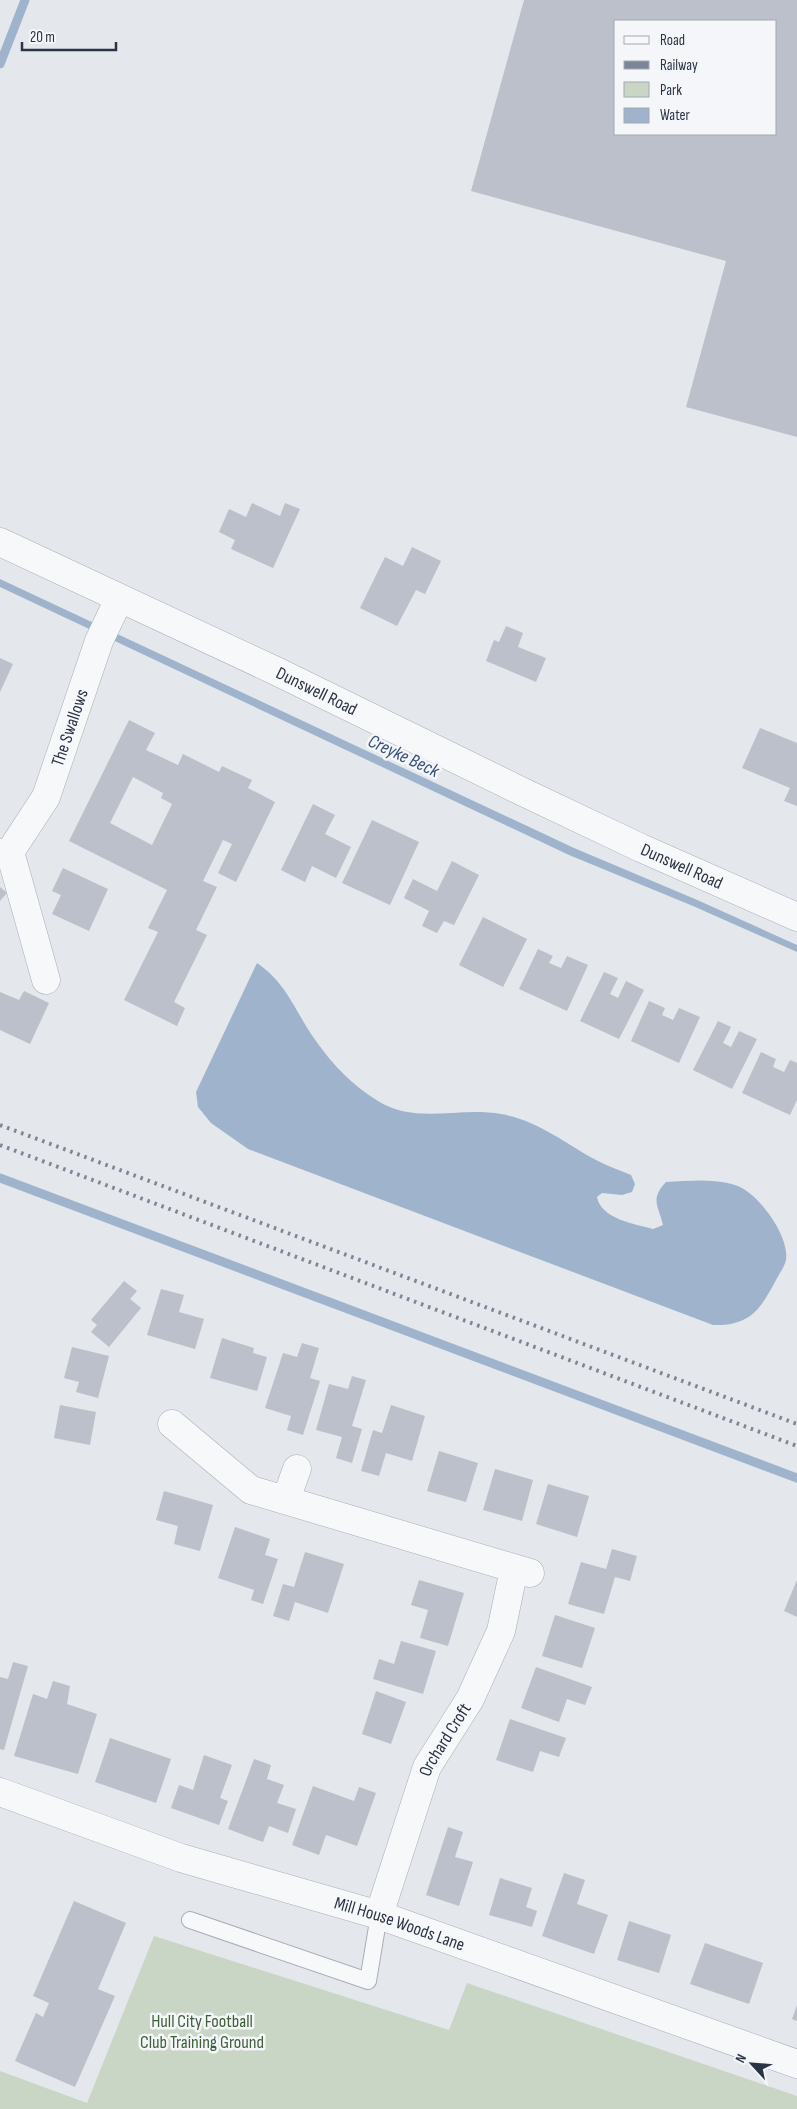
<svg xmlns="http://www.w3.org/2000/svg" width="797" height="2109" font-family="'Sofia Sans Condensed',sans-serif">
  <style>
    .green { fill: #c9d6c5 }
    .water { fill: #9fb4cc }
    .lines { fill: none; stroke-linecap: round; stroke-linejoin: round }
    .stream { stroke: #9fb4cc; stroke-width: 9 }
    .building { fill: #bbc0ca; fill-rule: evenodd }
    .service-casing { stroke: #a9aeb7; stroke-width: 18 }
    .minor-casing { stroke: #a9aeb7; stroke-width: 29 }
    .service { stroke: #f7f8fa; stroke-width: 16 }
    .minor { stroke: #f7f8fa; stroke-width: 28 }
    .rail { stroke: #7d8696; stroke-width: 4; stroke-dasharray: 2.5 5; stroke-linecap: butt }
    .labels { text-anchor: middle; stroke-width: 5; stroke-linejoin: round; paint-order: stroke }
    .street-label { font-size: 18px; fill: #2b3445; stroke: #f4f6f9 }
    .park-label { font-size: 18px; fill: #3f6138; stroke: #f4f6f9 }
    .water-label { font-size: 19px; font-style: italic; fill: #34527a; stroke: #f4f6f9 }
  </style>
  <rect width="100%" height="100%" fill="#e4e7ec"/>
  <path class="green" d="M154 1936 449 2030 467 1983 797 2096V2109H0V2071L87 2103Z"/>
  <g class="water">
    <path d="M0 579 574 848 695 899 797 945V952L693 906 569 855 0 587Z"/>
    <path d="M257 963C288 984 295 1012 316 1041 332 1064 353 1086 378 1101 416 1125 459 1106 501 1114 537 1120 565 1143 596 1160 607 1166 620 1170 631 1175L635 1184 632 1192 622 1195 602 1193 597 1197C601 1219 635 1224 653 1229L663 1225C658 1205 650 1199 666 1182 689 1181 712 1178 735 1185 757 1191 790 1236 786 1260 785 1266 779 1274 776 1280 760 1310 750 1326 713 1325L248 1149 211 1123 198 1107 196 1092Z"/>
  </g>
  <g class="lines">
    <g class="stream">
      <path d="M0 64 25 0"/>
      <path d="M0 1178 797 1478"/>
    </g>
  </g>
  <g class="building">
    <path d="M524 0H797V437L686 407 726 261 471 191ZM616 21H776V134H616Z"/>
    <path d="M252 503 280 516 285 503 300 509 273 568 231 549 235 540 219 532 229 509 246 517Z"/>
    <path d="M412 547 441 561 425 594 416 590 397 626 360 608 385 557 403 566Z"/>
    <path d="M506 626 523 633 518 647 546 658 536 682 486 661 494 640 499 642Z"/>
    <path d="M0 658 13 664 0 692Z"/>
    <path d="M129 720 155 733 146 750 178 765 183 754 219 772 222 766 252 780 248 788 275 802 236 882 218 873 232 844 223 840 203 881 217 887 196 930 207 935 174 1002 185 1008 177 1026 124 1000 158 932 148 928 167 890 69 841ZM133 777 163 793 161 798 172 804 152 845 110 823Z"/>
    <path d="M760 728 797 743V806L784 801 790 788 742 768Z"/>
    <path d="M313 804 335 815 325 834 351 847 336 878 312 866 305 882 281 870Z"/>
    <path d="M372 820 419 842 390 905 342 883Z"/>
    <path d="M452 861 479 875 454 925 444 921 437 933 422 926 429 911 404 898 413 879 437 891Z"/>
    <path d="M63 868 108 889 89 931 52 914 61 895 52 891Z"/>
    <path d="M0 887 7 893 0 901Z"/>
    <path d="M483 917 527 939 503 987 459 965Z"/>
    <path d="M538 949 553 956 549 963 561 968 567 956 588 965 567 1011 519 989Z"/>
    <path d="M604 972 618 978 610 994 618 998 626 981 644 990 619 1039 580 1021Z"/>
    <path d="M24 991 49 1003 30 1044 0 1030V992L19 1000Z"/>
    <path d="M649 1001 665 1008 662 1015 673 1020 679 1008 700 1017 679 1063 631 1041Z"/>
    <path d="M718 1021 731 1027 723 1043 731 1047 739 1031 757 1039 732 1089 693 1070Z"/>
    <path d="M761 1052 776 1059 773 1067 784 1072 790 1060 797 1063V1100L790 1115 742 1093Z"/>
    <path d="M124 1281 137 1291 130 1299 141 1308 109 1347 91 1332 97 1325 91 1320Z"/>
    <path d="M161 1289 184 1295 179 1312 204 1319 195 1349 147 1335Z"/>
    <path d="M222 1338 254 1348 253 1353 267 1357 257 1391 210 1378Z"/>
    <path d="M302 1343 319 1348 310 1378 320 1381 303 1435 287 1430 291 1416 265 1408 283 1353 297 1357Z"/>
    <path d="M72 1347 109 1356 98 1398 76 1392 79 1382 64 1378Z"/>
    <path d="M352 1376 366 1380 352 1426 362 1429 352 1463 336 1458 342 1437 316 1430 329 1384 348 1389Z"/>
    <path d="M60 1405 96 1412 90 1445 54 1438Z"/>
    <path d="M391 1405 425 1416 412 1461 386 1453 379 1476 361 1471 373 1430 382 1433Z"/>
    <path d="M439 1451 478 1463 466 1502 427 1491Z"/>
    <path d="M495 1469 533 1480 522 1521 483 1510Z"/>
    <path d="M548 1484 589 1496 577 1537 536 1524Z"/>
    <path d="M164 1491 213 1505 200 1551 174 1544 178 1526 156 1520Z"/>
    <path d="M235 1527 270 1539 265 1555 278 1559 263 1604 251 1600 254 1590 218 1578Z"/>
    <path d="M612 1549 637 1556 630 1581 615 1577 604 1614 568 1604 581 1562 606 1569Z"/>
    <path d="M305 1552 344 1564 328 1613 295 1602 289 1621 273 1616 283 1584 294 1587Z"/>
    <path d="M419 1580 464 1593 448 1646 420 1638 428 1610 411 1605Z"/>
    <path d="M797 1580V1617L784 1611Z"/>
    <path d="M555 1615 595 1628 582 1668 542 1656Z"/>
    <path d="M401 1641 436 1651 423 1694 373 1679 379 1659 394 1664Z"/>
    <path d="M13 1662 28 1666 4 1750 0 1749V1677L8 1679Z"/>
    <path d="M536 1667 592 1687 585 1705 567 1699 559 1722 521 1708Z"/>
    <path d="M53 1681 70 1686 67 1704 97 1714 78 1774 14 1756 33 1694 47 1699Z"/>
    <path d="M376 1691 406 1702 391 1744 362 1734Z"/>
    <path d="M510 1719 566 1738 559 1757 540 1751 533 1772 496 1760Z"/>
    <path d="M110 1738 171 1759 156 1803 95 1782Z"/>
    <path d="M204 1755 232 1765 220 1798 228 1801 219 1825 171 1808 179 1785 193 1790Z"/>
    <path d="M254 1759 271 1765 267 1779 284 1785 277 1803 296 1809 288 1833 269 1826 263 1842 228 1829Z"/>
    <path d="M313 1786 354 1801 359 1787 376 1793 357 1846 326 1835 319 1855 292 1845Z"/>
    <path d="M448 1827 463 1832 455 1857 473 1862 459 1906 426 1895Z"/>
    <path d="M564 1873 585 1880 577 1904 608 1915 594 1954 542 1936Z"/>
    <path d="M500 1878 532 1888 526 1907 537 1911 532 1927 489 1915Z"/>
    <path d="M74 1901 126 1923 98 1989 115 1996 75 2087 15 2061 36 2013 43 2017 49 2003 33 1996Z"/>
    <path d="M629 1921 671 1935 659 1973 617 1960Z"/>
    <path d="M705 1943 763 1963 749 2004 690 1984Z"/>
    <path d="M797 2005V2021L792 2019Z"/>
  </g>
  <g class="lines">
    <g class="service-casing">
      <path id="service" d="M190 1920 368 1981 379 1915"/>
    </g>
    <g class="minor-casing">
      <g id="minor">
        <path id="s1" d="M0 542 276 671 523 792 641 848 797 917"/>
        <path id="s2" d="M10 852 46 797 99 641 119 599"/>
        <path d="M0 853 10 852 46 980"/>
        <path d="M172 1424 251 1490 530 1573"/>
        <path d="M286 1499 297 1469"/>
        <path id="s3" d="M0 1792 181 1858 379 1915 797 2064"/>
        <path id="s4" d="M379 1915 427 1767 470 1699 501 1631 514 1569"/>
      </g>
    </g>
    <use href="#service" class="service"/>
    <use href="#minor" class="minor"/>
    <g class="rail">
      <path d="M0 1125 797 1424"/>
      <path d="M0 1145 797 1446"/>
    </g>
  </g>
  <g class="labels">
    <g class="street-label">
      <text dy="6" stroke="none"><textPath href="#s1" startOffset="350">Dunswell Road</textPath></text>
      <text dy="6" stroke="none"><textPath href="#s2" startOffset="139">The Swallows</textPath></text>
      <text dy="6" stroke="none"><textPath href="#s1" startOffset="755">Dunswell Road</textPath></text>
      <text dy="6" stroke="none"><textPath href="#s4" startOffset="188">Orchard Croft</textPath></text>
      <text dy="6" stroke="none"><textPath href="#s3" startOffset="421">Mill House Woods Lane</textPath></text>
    </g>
    <g class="park-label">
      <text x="202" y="2027">Hull City Football<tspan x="202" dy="21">Club Training Ground</tspan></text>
    </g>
    <g class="water-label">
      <text transform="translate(404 755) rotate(25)" y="7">Creyke Beck</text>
    </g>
  </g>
  <rect x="614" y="20" width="162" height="115" fill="#f4f6f9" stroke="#a4a8b1"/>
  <rect x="624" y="36" width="25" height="8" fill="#f7f8fa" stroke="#a4a8b1"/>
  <text x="660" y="45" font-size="15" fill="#2b3445">Road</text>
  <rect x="624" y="61" width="25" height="8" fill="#7d8696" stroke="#a4a8b1"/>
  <text x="660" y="70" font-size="15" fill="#2b3445">Railway</text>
  <rect x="624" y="82" width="25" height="15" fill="#c9d6c5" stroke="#a4a8b1"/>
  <text x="660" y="95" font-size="15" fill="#2b3445">Park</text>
  <rect x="624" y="108" width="25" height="15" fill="#9fb4cc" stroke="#a4a8b1"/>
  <text x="660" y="120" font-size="15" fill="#2b3445">Water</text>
  <g transform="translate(752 2064) rotate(296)" stroke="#f4f6f9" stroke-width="4" paint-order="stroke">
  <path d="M0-4L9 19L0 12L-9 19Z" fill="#2b3445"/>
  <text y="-8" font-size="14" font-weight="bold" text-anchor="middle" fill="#2b3445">N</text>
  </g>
  <path d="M22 42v8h94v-8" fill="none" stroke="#2b3445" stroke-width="2.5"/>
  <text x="30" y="42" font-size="15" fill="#2b3445" stroke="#f4f6f9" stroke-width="4" paint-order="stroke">20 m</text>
</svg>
